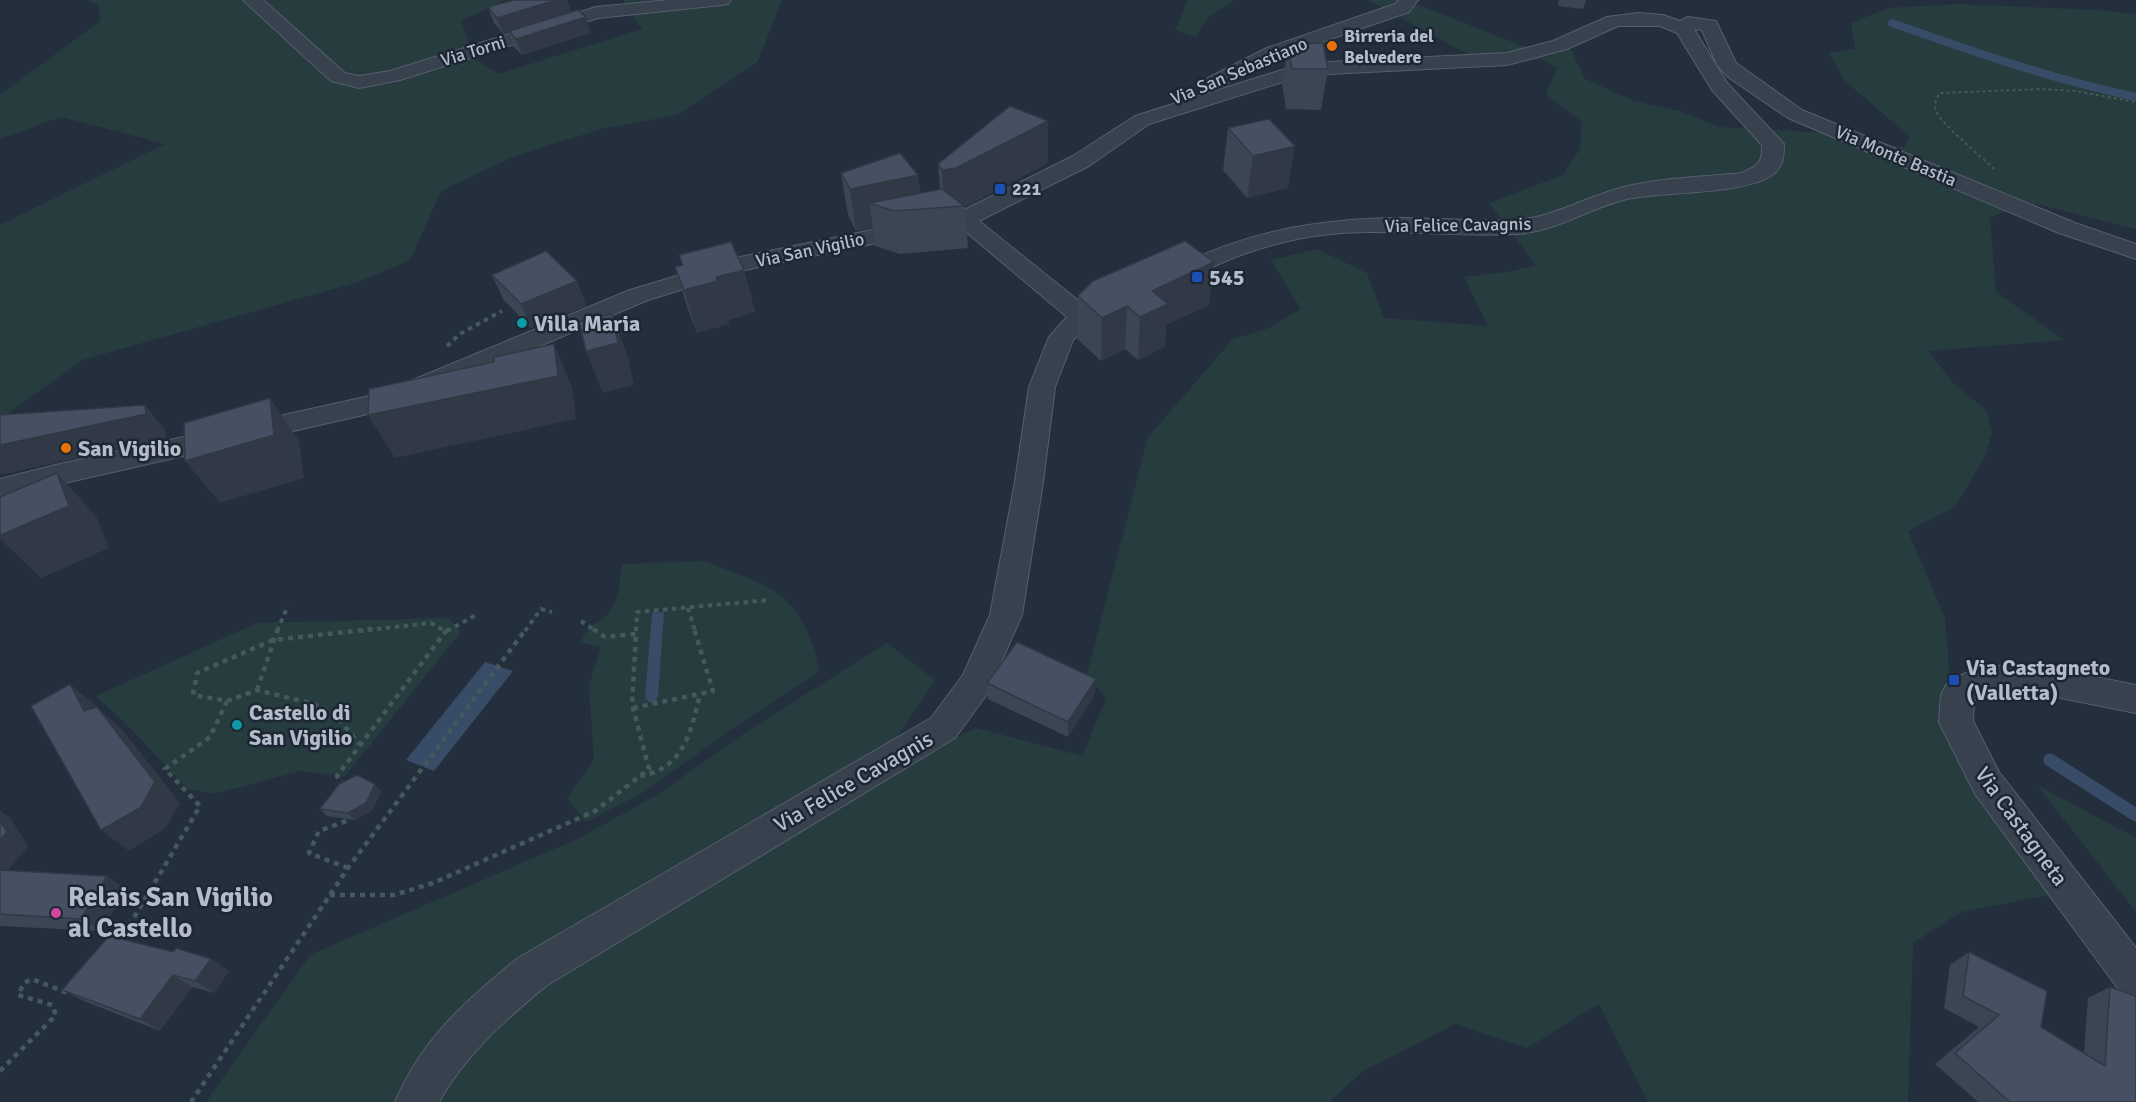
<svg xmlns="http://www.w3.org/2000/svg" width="2136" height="1102" font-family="Signika,sans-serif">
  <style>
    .green { fill: #263c3f }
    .water { fill: #394c67 }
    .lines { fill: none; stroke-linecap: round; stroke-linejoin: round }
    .stream-far1 { stroke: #394c67; stroke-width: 8 }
    .stream { stroke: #394c67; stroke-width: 13 }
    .minor-casing { stroke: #565f6c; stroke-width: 2 }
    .path-far2 { stroke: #44595c; stroke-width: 2; stroke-dasharray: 3 3; stroke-linecap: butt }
    .path-far1 { stroke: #44595c; stroke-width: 4; stroke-dasharray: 4.5 4.5; stroke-linecap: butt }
    .path { stroke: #44595c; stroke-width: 4.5; stroke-dasharray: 5 5; stroke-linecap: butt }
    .minor { fill: #38414e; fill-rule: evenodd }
    .wall { fill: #3b4654 }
    .shaded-wall { fill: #303945 }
    .building { fill: #455162; stroke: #303945; stroke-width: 1.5 }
    .food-dot { fill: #e8710a; stroke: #1d2633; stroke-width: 2 }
    .transit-dot { fill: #1a4fb4; stroke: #1d2633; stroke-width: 2 }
    .culture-dot { fill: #0f9aa8; stroke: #1d2633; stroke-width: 2 }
    .hotel-dot { fill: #d1479c; stroke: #1d2633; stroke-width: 2 }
    .labels { text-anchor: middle; stroke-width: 5; stroke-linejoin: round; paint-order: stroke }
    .far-poi-label { font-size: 18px; font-weight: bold; fill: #b4bcc9; stroke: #1d2633; text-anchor: start }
    .far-street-label { font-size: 18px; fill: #b4bcc9; stroke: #1d2633 }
    .poi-label { font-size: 22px; font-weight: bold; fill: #b4bcc9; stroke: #1d2633; text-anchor: start }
    .street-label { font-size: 22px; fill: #b4bcc9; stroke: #1d2633 }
    .near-poi-label { font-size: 27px; font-weight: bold; fill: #b4bcc9; stroke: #1d2633; text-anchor: start }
  </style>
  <rect width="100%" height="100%" fill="#242f3e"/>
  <g class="green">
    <path d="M89 0H505L461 21 475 59 498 74 642 29 623 0H782L758 61 677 115 601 129 515 156 441 191 410 260 358 282 82 360 6 415H0V225L165 144 61 117 0 139V95L100 21 99 6Z"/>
    <path d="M1188 0H1234L1208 18 1195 37 1175 30Z"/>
    <path d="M1368 0H1406L1533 50 1566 39 1585 79 1634 101 1679 111 1719 127 1834 133 1905 148 1909 136 1845 81 1829 53 1855 49 1851 23 1888 8 1957 4 2097 10 2136 14V229L2037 204 2005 211 1990 218 1996 292 2064 340 1928 351 1955 385 1986 410 1992 433 1985 456 1955 507 1908 531 1945 618 1951 690 2050 895 1961 912 1913 943 1908 1102H1648L1599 1004 1527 1048 1455 1024 1362 1072 1329 1102H206L310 955 575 840 654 797 752 728 887 643 935 680 870 779 976 728 1082 756 1106 699 1087 674 1148 437 1233 339 1269 328 1301 309 1271 260 1317 249 1367 273 1384 318 1488 326 1464 277 1513 271 1536 265 1489 203 1563 175 1580 149 1582 122 1546 94 1557 68 1541 59 1490 66Z"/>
    <path d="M704 561C729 571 758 579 780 595 801 611 817 647 819 672L726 733 644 792 586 822 567 798 594 760 589 686 601 647 581 642C591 618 600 626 610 611 620 598 620 580 622 564Z"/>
    <path d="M449 618 461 632 345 776 300 771 214 794 188 789 128 726 96 696 257 623Z"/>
    <path d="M2037 785 2136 838V912Z"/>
  </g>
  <g class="water">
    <path d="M664 612 658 697 655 702H649L645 698 652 613Z"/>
    <path d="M485 662 513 671 434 771 406 760Z"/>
  </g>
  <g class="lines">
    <path class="stream-far1" d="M1892 23C1974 52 2051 79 2136 97"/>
    <path class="stream" d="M2050 760 2136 815"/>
    <g class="minor-casing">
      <g id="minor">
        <path d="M243 0H263L345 73 359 76 390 71 596 7 669 0H731L728 4 722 5 598 18 400 80 359 88 331 81Z"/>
        <path d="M1399 0H1418L1409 12 1281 56 1222 86H1208L1205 82 1208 78 1267 48 1395 4Z"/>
        <path d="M1638 13 1663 15 1680 21 1688 17 1716 21 1736 63 1802 110 2075 223 2136 244V259L2059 233 1788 118 1728 77 1717 65 1702 30 1694 29 1727 83 1784 144C1784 156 1783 169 1771 176 1742 194 1669 192 1632 198 1591 206 1558 232 1515 234 1443 238 1368 224 1297 239 1270 245 1243 253 1219 264 1203 271 1189 280 1173 284L1164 282 1161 277 1164 272C1247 232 1310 219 1401 218 1439 218 1478 222 1515 220 1553 218 1587 196 1624 187 1658 178 1704 177 1741 173 1757 167 1763 163 1762 145L1712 90 1677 33 1660 26H1618L1567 49 1507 65 1328 74 1292 79 1149 124 1089 166 979 221 1085 306 1113 295 1122 297 1125 303 1122 309 1091 322 1073 340 1055 387 1043 482 1022 615 987 694 955 738 546 986C505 1020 465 1055 439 1102H395C421 1040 467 999 518 958L931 718 963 675 990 615 1015 482 1029 387 1049 337 1067 317 959 226 745 270 648 300 394 408 60 484 0 501V479L60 464 379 394 630 290 740 257 960 212 1073 156 1135 116 1282 70 1328 62 1507 53 1553 41 1607 17Z"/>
        <path d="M2011 665 2056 669 2136 685V713L2056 697 1992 693 1982 695 1974 701 1973 721 1999 772 2136 948V1000L2122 994 1975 794 1939 722 1941 695 1946 685 1955 678 1977 668Z"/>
      </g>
    </g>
    <g class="path-far2">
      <path d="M1402 33 1420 35 1430 39"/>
      <path d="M1994 169C1983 158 1940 123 1936 111 1934 105 1936 98 1940 93L2042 89 2075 91 2136 102"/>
    </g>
    <g class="path-far1">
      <path d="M447 346 460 334 502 311"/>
      <path d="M688 608 695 631"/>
      <path d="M581 621 596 631"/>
      <path d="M277 631 288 606"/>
      <path d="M359 631 431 623 445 631"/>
      <path d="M447 631 478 614"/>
      <path d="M525 631 541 609 552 612"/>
      <path d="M636 631 637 612 770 600"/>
    </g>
    <g class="path">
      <path d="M593 629 605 637 636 634V629"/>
      <path d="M446 631 449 629"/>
      <path d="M257 690 278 629"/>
      <path d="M227 701 257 690 314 704 336 715 359 744"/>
      <path d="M633 708 713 691 694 629"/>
      <path d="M640 776C684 769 691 731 700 694"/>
      <path d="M343 787 337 776 446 631 443 629"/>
      <path d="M348 868 309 853 319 831 349 820"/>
      <path d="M330 895H394L433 883 595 811 649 769 632 704 636 634"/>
      <path d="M119 943 200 806 165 769 210 737 227 701 193 695 197 673 273 640 373 629"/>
      <path d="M0 1071 56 1015 52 1005 18 995 24 983 32 979 70 994 75 992"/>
      <path d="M191 1102 348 868 526 629"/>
    </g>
    <use href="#minor" class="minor"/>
  </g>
  <g class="wall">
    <path d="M515 0H567L571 12 590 33 522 55 514 47 509 32 503 34 494 23 488 7Z"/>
    <path d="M1559 0H1586L1583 9 1558 6Z"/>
    <path d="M1288 44 1328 69 1321 110 1286 109 1282 84Z"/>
    <path d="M1228 128 1288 188 1247 198 1223 170Z"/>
    <path d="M1048 163 965 207 968 248 900 254 875 246 873 228 856 231 848 215 841 173 918 175 920 193 940 189 938 164Z"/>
    <path d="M679 255 744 270 755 312 728 320 729 324 697 333 688 310 675 267 682 265Z"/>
    <path d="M1214 262 1209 305 1166 325 1165 347 1138 360 1125 349 1101 361 1077 339 1078 296Z"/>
    <path d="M492 275 577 281 586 306 531 328 503 299Z"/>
    <path d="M987 683 1095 694 1068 737 988 699Z"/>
    <path d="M381 791 373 810 355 820 327 816 320 809Z"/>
    <path d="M0 811 9 817 28 846 7 871 107 876 126 890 101 931 0 926Z"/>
    <path d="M173 952 229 971 214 993 192 987 160 1031 84 1001 62 990Z"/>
    <path d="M1969 952 2041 1027 2084 1053 2088 998 2110 987 2136 1102H1978L1935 1064 1979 1027 1944 1008 1950 965Z"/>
  </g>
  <g class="shaded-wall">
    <path d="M556 0H567L571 12 503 34 497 18Z"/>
    <path d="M586 17 590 33 522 55 516 39Z"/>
    <path d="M1048 121V163L965 207 964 206 945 207 942 170Z"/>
    <path d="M1295 146 1288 188 1247 198 1253 156Z"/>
    <path d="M918 175 922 209 869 203 873 228 856 231 850 189Z"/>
    <path d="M1214 262 1209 305 1166 325 1165 347 1138 360 1140 317 1152 291Z"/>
    <path d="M744 270 755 312 728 320 729 324 697 333 684 290 716 277Z"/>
    <path d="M577 281 586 306 531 328 521 304Z"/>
    <path d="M1127 306 1125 349 1101 361 1102 318Z"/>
    <path d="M612 314 628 357 634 385 603 393 586 351Z"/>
    <path d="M554 344 572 387 576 419 395 458 368 415Z"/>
    <path d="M270 398 299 441 304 478 220 503 185 461Z"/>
    <path d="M145 405 165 430 166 439 0 475V445Z"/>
    <path d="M57 473 96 516 109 548 41 578 0 539V535Z"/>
    <path d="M1096 679 1095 694 1068 737V722Z"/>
    <path d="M70 684 96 706 110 733 84 711Z"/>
    <path d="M97 707 122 729 180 803 166 828 129 851 101 830Z"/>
    <path d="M375 784 381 791 373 810 355 820 348 813Z"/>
    <path d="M0 811 9 817 28 846 0 880Z"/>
    <path d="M107 876 126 890 101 931 81 919Z"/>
    <path d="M211 959 229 971 214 993 195 981Z"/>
    <path d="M173 975 192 987 160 1031 140 1019Z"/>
  </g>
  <g class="building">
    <path d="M515 0H556L497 18 488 7Z"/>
    <path d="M578 10 586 17 516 39 509 31Z"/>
    <path d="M1323 43 1328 69H1292L1288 44Z"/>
    <path d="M1010 106 1048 121 956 168 942 170 938 164Z"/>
    <path d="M1269 119 1295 146 1253 156 1228 128Z"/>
    <path d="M900 153 918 175 850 189 841 173Z"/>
    <path d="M942 189 964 206 894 211 869 203Z"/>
    <path d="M1185 241 1214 262 1152 291 1168 304 1140 317 1127 306 1102 318 1078 296 1093 281Z"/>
    <path d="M731 242 744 270 716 277 717 281 684 290 675 267 683 265 679 255Z"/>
    <path d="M546 251 577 281 521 304 492 275Z"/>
    <path d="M612 314 618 343 586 351 579 322Z"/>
    <path d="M554 344 558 376 368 415 369 389 494 362V357Z"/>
    <path d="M270 398 274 435 185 461 184 423Z"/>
    <path d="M145 405 146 414 0 445V415Z"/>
    <path d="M57 473 69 506 0 535V497Z"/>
    <path d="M1017 642 1096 679 1068 722 987 683Z"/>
    <path d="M70 684 84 711 97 707 155 782 140 808 101 830 31 706Z"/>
    <path d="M357 775 375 784 366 803 348 813 320 809 339 784Z"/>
    <path d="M0 821 7 832 0 840Z"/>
    <path d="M0 870 107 876 81 919 0 914Z"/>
    <path d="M109 936 173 952 176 948 211 959 195 981 173 975 140 1019 62 990Z"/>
    <path d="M1969 952 2047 991 2041 1027 2105 1066 2110 987 2136 996V1102H2010L1955 1053 1999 1015 1963 996Z"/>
  </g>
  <g class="food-dot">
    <circle cx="1332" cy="46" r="6"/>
    <circle cx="66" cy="448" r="6"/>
  </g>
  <g class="transit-dot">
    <rect x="994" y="183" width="12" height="12" rx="3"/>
    <rect x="1191" y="271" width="12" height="12" rx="3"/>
    <rect x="1948" y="674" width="12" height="12" rx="3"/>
  </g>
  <g class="culture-dot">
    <circle cx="522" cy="323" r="6"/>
    <circle cx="237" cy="725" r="6"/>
  </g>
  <circle class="hotel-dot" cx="56" cy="913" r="6"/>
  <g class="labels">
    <g class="far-poi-label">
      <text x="1344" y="42">Birreria del<tspan x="1344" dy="21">Belvedere</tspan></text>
      <text x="1012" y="195">221</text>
    </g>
    <g class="far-street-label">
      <text transform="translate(473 51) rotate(-17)" y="6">Via Torni</text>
      <text transform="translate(1239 71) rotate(-23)" y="6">Via San Sebastiano</text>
      <text transform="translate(1896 156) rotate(23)" y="6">Via Monte Bastia</text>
      <text transform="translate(1458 225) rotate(-1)" y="6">Via Felice Cavagnis</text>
      <text transform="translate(810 250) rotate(-12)" y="6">Via San Vigilio</text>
    </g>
    <g class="poi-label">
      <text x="1209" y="285">545</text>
      <text x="534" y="331">Villa Maria</text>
      <text x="78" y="456">San Vigilio</text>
      <text x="1966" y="675">Via Castagneto<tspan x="1966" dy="25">(Valletta)</tspan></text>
      <text x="249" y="720">Castello di<tspan x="249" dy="25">San Vigilio</tspan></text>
    </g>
    <g class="street-label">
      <text transform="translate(853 781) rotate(-30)" y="8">Via Felice Cavagnis</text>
      <text transform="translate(2022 826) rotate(54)" y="8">Via Castagneta</text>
    </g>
    <g class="near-poi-label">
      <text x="68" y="906">Relais San Vigilio<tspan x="68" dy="31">al Castello</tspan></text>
    </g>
  </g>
</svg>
